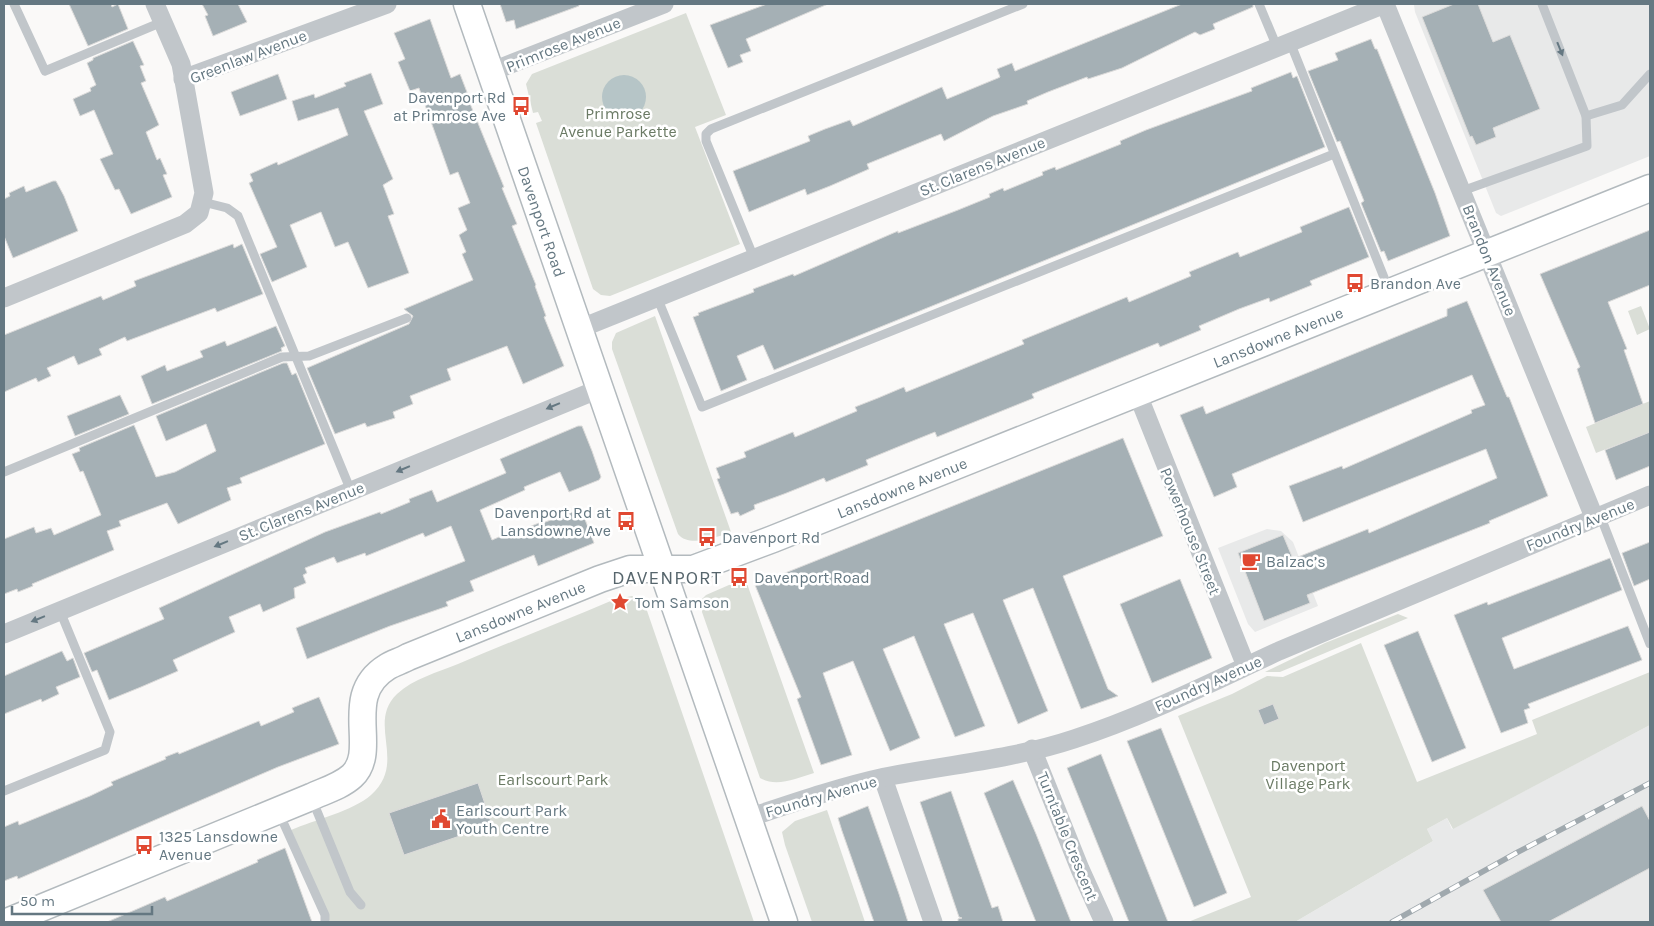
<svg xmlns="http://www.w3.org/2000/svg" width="1654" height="926" font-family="Karla,sans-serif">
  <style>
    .built { fill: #e8e9e9 }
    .green { fill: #daded7 }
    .water { fill: #b6c5c7 }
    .building { fill: #a5b0b5; stroke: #dcdbda }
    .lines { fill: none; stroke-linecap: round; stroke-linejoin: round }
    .secondary-casing { stroke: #b3babe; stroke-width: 29 }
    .lane { stroke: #c1c6ca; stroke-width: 9 }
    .street { stroke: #c1c6ca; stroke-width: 19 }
    .secondary { stroke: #fff; stroke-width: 26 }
    .rail-casing { stroke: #a0a9ae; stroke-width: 5.5 }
    .rail { stroke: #fff; stroke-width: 4; stroke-dasharray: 11; stroke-linecap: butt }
    .oneway { fill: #657882 }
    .labels { text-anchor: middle; stroke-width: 5; stroke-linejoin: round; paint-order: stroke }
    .street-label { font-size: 16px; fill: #657882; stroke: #fff }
    .poi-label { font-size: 16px; fill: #657882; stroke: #fff; text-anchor: start }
    .park-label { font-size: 16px; fill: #6a7a64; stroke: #fff }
    .quarter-label { font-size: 19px; letter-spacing: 1px; fill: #57666d; stroke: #fff }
  </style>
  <rect width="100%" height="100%" fill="#faf9f8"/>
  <g class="built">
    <path d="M1418 4H1650V156L1501 216 1496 213 1415 12 1414 5Z"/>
    <path d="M1267 529 1281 531 1293 542 1318 606 1255 632 1248 624 1218 548Z"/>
    <path d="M1650 725V922H1295L1433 841 1427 829 1447 818 1452 829Z"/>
  </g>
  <g class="green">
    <path d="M686 13 726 115 695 127 740 244 610 296 601 295 593 289 536 123 542 121 538 112 533 113 526 84 532 74Z"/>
    <path d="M1641 306 1650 329 1637 335 1628 311Z"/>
    <path d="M655 316 731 532C717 537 689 548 678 534L612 349V342L616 333Z"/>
    <path d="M1650 401V432L1596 453 1586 427Z"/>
    <path d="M745 578 814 773C796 778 777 788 760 778L702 612V599L706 595Z"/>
    <path d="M632 596 644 602 754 922H330L291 830C314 820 353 811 371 795 408 762 366 724 397 694 413 679 438 672 458 664 509 642 562 622 613 600Z"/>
    <path d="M1398 614 1408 618 1280 672H1265L1325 643Z"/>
    <path d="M1361 643 1417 782 1537 734 1532 720 1650 672V725L1453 829 1447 818 1427 829 1433 841 1295 922H1188L1251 897 1178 716 1232 694 1267 676 1283 677Z"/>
    <path d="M827 810 865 922H812L785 845 782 832 795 821Z"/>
  </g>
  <circle class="water" cx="624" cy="97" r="22"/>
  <g class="building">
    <path d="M69 4H111L112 7 118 4 128 29 88 46Z"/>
    <path d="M202 4H238L247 22 213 36 205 16 208 15Z"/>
    <path d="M500 4H579V6L516 29 514 20 506 22Z"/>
    <path d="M767 4H828L746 39 751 51 740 55 743 62 728 68 710 25Z"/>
    <path d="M1182 4H1253V7L1213 24 1215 29 1200 35 1195 32 1122 68 1088 79 1087 77 1048 92 1027 101 1028 104 993 116 944 141 941 134 867 164 869 169 830 186 807 195 805 189 749 212 733 171 810 141 808 136 825 129 850 120 853 126 942 87 947 99 998 78 1000 77 997 69 1012 63 1015 71Z"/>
    <path d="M1454 4H1478L1493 42 1510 35 1540 109 1493 128 1496 137 1476 145 1472 136 1470 137 1422 17Z"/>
    <path d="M430 19 451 78 460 74 470 100 469 101 504 187 502 188 517 224 512 226 536 285 535 286 546 316 544 317 564 366 523 384 507 346 447 369 451 380 410 396 413 404 393 412 395 418 367 427 365 423 335 434 307 368 409 324 413 316 404 309 473 280 462 254 466 252 459 235 467 230 458 208 470 203 458 172 450 175 419 88 410 91 398 62 405 59 394 33Z"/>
    <path d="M1371 39 1375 49H1377L1435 193 1450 236 1388 261 1384 251 1381 252 1361 203 1364 201 1340 141 1337 142 1308 71 1338 60 1335 53Z"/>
    <path d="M133 41 144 65 140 66 146 81 141 83 159 125 146 132 157 160 160 158 167 174 163 175 172 197 131 214 119 189 115 190 100 159 113 154 94 110 80 116 73 99 91 91 90 88 96 85 87 63 93 60V58Z"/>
    <path d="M1291 72 1293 78 1297 76 1325 147 774 370 763 345 737 356 747 380 721 391 693 317 699 315 698 313 754 292 753 289 793 274 794 276 898 231V233L958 210 990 197 989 194 1003 188 1004 191 1043 175 1042 172 1055 167 1056 170 1121 144 1120 141 1146 130 1252 91 1251 88Z"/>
    <path d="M371 73 383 104 364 111 393 179 383 185 394 214 388 216 409 273 368 288 348 242 335 247 321 212 290 225 307 267 272 282 260 254 277 247 249 183 253 181 250 174 277 162 278 165 348 135 338 108 298 121 292 101 314 94 315 98 346 86 344 83Z"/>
    <path d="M278 74 287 99 240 116 231 92Z"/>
    <path d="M53 181H56L64 196 78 231 13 258 4 236V199L10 196 9 193 24 186 26 192Z"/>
    <path d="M1349 207 1369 257 1310 281 1312 285 1270 302 1269 298 1239 309 1199 326 1201 330 1160 347 1158 343 1032 394 1034 398 937 437 935 432 905 444 866 460 868 465 826 482 824 478 784 494 754 505 755 509 740 516 738 512 731 514 717 479 720 478 716 468 746 457 744 452 793 432 795 437 857 411 855 407 878 398 904 387 906 392 1024 344 1022 340 1127 297 1129 302 1191 276 1189 272 1238 252 1240 257 1272 244 1302 232 1300 227Z"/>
    <path d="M1650 230V285L1608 302 1627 349 1624 350 1643 404 1595 423 1577 369 1580 367 1540 274Z"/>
    <path d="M233 244 234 248 242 244 263 294 217 312 215 308 127 341 125 337 99 349 102 355 78 365 74 356 47 368 51 376 38 382 36 378 4 392V335L101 296 103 300 136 286 134 281Z"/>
    <path d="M1467 301 1507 397H1509L1548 496 1489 521 1490 523 1307 595 1310 603 1264 621 1238 553 1283 535 1293 559 1368 529 1369 533 1497 478 1486 449 1303 522 1289 486 1342 466 1343 469 1472 413 1471 410 1485 405 1472 375 1232 474 1237 487 1214 497 1180 415 1203 406 1206 414 1447 316V309Z"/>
    <path d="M276 326 285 346 281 348 282 351 152 404 141 376 165 365 167 371 203 357 200 351 225 341 227 346Z"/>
    <path d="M283 363H287L292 375 296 373 325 444 240 478 242 483 227 488 231 500 178 524 167 503 119 521 121 526 107 531 114 550 32 584 33 586 18 592 17 589 4 594V539L34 527 36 533 51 528 54 535 101 515 83 471 80 472 72 454 80 451 79 448 134 425 156 477 175 472 216 451 206 424 166 441 156 416Z"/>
    <path d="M120 395 129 414 75 436 67 416Z"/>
    <path d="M578 426H582L592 451 601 477 599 480 569 492 560 472 524 487 525 490 480 510 492 540 520 528 521 530 539 523 540 524 581 509 594 543 538 566 534 555 470 581 474 591 446 602 448 606 390 626 307 659 296 628 465 561 451 526 425 537 423 533 366 556 365 553 337 563 334 557 305 568 307 573 303 575 306 583 294 588 295 598 263 612 260 604 229 617 235 632 173 660 178 671 141 687 109 700 97 670 92 672 84 653 164 619 159 608 325 532 380 512 381 514 410 502 409 499 432 490 437 502 506 473 500 459Z"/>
    <path d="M1650 432V466L1616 480 1605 450Z"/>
    <path d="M1123 438 1163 536 1063 576 1108 689 1118 696 1081 709 1033 588 1003 600 1048 711 1018 724 973 613 944 624 985 726 955 737 914 636 883 649 920 738 890 751 853 661 823 673 852 755 821 765 797 699 801 697 755 585Z"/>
    <path d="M1650 542V579L1634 586 1622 553Z"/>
    <path d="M1610 558 1622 590 1502 638 1514 669 1628 626 1642 660 1528 704 1530 708 1524 710 1528 723 1501 733 1454 615 1487 602 1488 605Z"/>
    <path d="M1180 579 1212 658 1152 683 1120 604Z"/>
    <path d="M1418 631 1466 748 1432 762 1384 645Z"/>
    <path d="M62 651 67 661 73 658 80 677 56 687 59 694 42 702 41 699 4 714V676Z"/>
    <path d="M319 697 339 744 278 767 18 879 17 876 4 881V827L18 821 19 825 90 796 113 785 111 782 166 759 165 757 178 752 179 754 259 721 261 726 294 712 292 708Z"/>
    <path d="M1273 704 1279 719 1264 725 1258 710Z"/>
    <path d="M1161 728 1227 893 1194 907 1127 741Z"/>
    <path d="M1101 754 1168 922H1129L1067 768Z"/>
    <path d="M1013 780 1036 834 1071 922H1036L1009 855 984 793Z"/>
    <path d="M478 783 492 825 404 855 389 813Z"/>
    <path d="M951 791 992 908 998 906 1003 922H958V919L962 918 959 917 920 802Z"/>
    <path d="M868 806 899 894 908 922H874L842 831 838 818Z"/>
    <path d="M1642 806 1650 821V868L1548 922H1501L1483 890Z"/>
    <path d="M285 848 312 922H107L165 897 167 901 258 862 257 860Z"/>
  </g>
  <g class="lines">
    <g class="secondary-casing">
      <g id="secondary">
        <path id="s1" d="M467 4 784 922"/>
        <path id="s2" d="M7 922 311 797C324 791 341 786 352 776 380 750 340 696 387 667 393 663 401 661 408 657L600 579 630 569H693L773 539 1650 188"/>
      </g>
    </g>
    <g class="lane">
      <path d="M14 4 45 71 162 22"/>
      <path d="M1259 4 1277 47"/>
      <path d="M1290 42 1389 290"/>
      <path d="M1586 116 1622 105 1650 74"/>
      <path d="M1462 191 1587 146 1586 116 1542 4"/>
      <path d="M203 202 227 208 238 216 351 491"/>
      <path d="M754 258 706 141V134L711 129 1023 4"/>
      <path d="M657 297 702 407 1334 154"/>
      <path d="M4 472 282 357 309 356 407 318"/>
      <path d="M1600 515 1650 644"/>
      <path d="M4 791 105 750 110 732 60 611"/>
      <path d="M312 799 350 892 361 905"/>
      <path d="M279 813 325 915V922"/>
    </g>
    <g class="street">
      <path d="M1385 4 1594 517"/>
      <path d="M490 72 664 4"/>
      <path d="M183 79 387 4"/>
      <path d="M4 298 185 224 199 213 204 193 181 64 155 4"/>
      <path d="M579 329 1385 4"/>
      <path d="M1138 395 1246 666"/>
      <path d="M4 634 599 389"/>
      <path d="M1032 749 1080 869 1104 922"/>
      <path d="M883 778 933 922"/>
      <path d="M748 818C793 803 839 787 885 777 948 765 1014 759 1074 739 1145 716 1212 682 1279 651L1650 495"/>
    </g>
    <use href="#secondary" class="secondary"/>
    <g class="rail-casing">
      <path id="rail" d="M1392 922 1518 852 1650 783"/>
    </g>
    <use href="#rail" class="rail"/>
  </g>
  <defs><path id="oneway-solid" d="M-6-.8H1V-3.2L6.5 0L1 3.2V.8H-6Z" transform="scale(1.25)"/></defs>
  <g class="oneway">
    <use href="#oneway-solid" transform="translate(1560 49) rotate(68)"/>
    <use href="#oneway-solid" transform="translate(553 406) rotate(157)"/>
    <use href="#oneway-solid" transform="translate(403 469) rotate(157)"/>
    <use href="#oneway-solid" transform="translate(221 544) rotate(158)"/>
    <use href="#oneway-solid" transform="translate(38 619) rotate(158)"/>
  </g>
  <defs>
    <g id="bus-bare" transform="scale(1.5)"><path d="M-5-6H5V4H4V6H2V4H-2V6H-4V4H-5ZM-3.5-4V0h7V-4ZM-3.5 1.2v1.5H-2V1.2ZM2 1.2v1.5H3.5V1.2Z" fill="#e04831" stroke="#fff" stroke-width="2.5" paint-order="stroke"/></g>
    <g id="cafe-bare" transform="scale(1.5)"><path d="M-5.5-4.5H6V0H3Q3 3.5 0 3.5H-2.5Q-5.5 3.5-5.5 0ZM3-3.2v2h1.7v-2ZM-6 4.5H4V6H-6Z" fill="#e04831" stroke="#fff" stroke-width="2.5" paint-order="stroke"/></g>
    <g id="sight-bare" transform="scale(1.5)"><path d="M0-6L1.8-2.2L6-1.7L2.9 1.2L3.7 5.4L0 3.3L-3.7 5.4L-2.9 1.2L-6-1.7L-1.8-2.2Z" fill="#e04831" stroke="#fff" stroke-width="2.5" paint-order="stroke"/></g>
    <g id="civic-bare" transform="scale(1.5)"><path d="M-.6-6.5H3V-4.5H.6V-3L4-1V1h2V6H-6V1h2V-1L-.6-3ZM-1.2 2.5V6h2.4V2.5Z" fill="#e04831" stroke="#fff" stroke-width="2.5" paint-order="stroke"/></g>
  </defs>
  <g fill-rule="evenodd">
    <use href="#bus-bare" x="521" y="106"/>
    <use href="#bus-bare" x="1355" y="283"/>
    <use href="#bus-bare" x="626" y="521"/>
    <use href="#bus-bare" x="707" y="537"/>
    <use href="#cafe-bare" x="1251" y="561"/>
    <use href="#bus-bare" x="739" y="577"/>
    <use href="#sight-bare" x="620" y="602"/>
    <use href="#civic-bare" x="441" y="819"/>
    <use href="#bus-bare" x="144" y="845"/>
  </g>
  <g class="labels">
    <g class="street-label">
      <text transform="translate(563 44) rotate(-22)" y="6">Primrose Avenue</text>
      <text transform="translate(248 56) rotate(-21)" y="6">Greenlaw Avenue</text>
      <text transform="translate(982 166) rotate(-22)" y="6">St. Clarens Avenue</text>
      <text dy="6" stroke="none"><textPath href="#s1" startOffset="230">Davenport Road</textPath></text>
      <text transform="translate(1490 260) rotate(68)" y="6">Brandon Avenue</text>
      <text dy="6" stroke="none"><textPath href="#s2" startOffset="1450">Lansdowne Avenue</textPath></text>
      <text dy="6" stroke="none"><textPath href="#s2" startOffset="1045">Lansdowne Avenue</textPath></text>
      <text transform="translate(301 511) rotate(-22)" y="6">St. Clarens Avenue</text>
      <text transform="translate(1580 524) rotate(-22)" y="6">Foundry Avenue</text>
      <text transform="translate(1191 531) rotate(68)" y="6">Powerhouse Street</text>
      <text dy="6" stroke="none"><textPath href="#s2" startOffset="640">Lansdowne Avenue</textPath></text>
      <text transform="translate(1208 683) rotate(-24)" y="6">Foundry Avenue</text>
      <text transform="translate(821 796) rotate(-16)" y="6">Foundry Avenue</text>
      <text transform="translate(1068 836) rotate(68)" y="6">Turntable Crescent</text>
    </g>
    <g class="poi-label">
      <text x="506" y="103" text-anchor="end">Davenport Rd<tspan x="506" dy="18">at Primrose Ave</tspan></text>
      <text x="1370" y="289">Brandon Ave</text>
      <text x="611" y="518" text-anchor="end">Davenport Rd at<tspan x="611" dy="18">Lansdowne Ave</tspan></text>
      <text x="722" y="543">Davenport Rd</text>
      <text x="1266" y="567">Balzac’s</text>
      <text x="754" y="583">Davenport Road</text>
      <text x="635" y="608">Tom Samson</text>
      <text x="456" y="816">Earlscourt Park<tspan x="456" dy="18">Youth Centre</tspan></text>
      <text x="159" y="842">1325 Lansdowne<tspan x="159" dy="18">Avenue</tspan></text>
    </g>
    <g class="park-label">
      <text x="618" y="119">Primrose<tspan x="618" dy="18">Avenue Parkette</tspan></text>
      <text x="1308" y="771">Davenport<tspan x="1308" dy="18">Village Park</tspan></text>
      <text x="553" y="785">Earlscourt Park</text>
    </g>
    <g class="quarter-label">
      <text x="667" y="584">DAVENPORT</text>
    </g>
  </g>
  <rect width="1654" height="926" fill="none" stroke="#657882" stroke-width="10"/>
  <path d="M12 906v8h140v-8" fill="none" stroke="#657882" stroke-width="2.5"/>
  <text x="20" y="906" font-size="15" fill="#657882" stroke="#ffffff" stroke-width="4" paint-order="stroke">50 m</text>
</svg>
